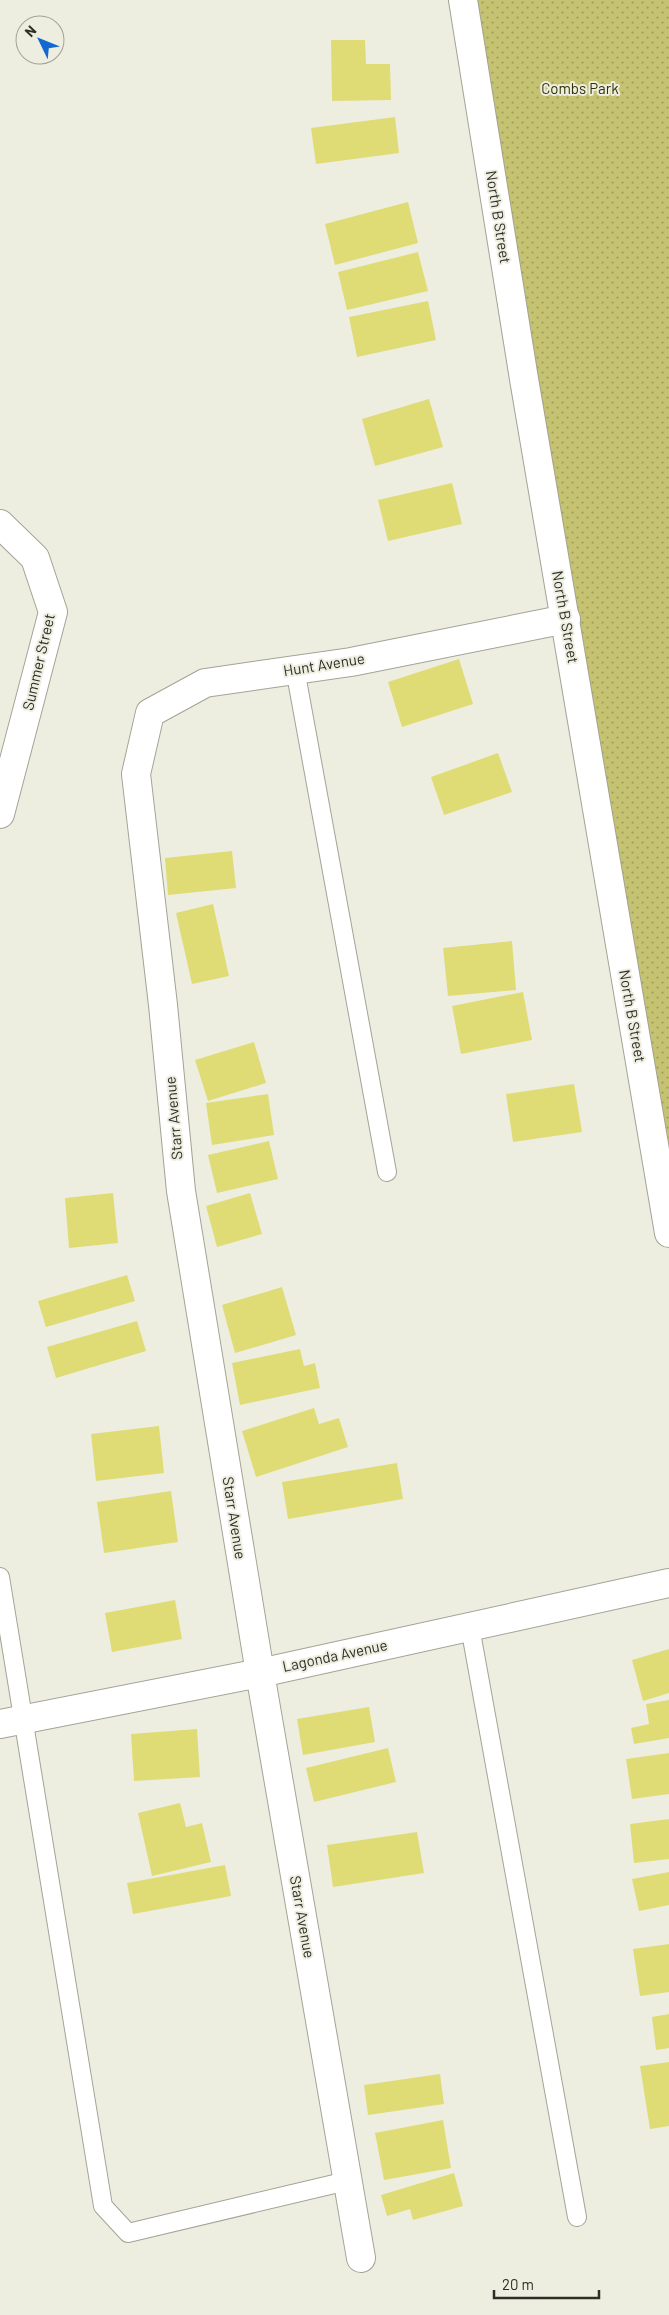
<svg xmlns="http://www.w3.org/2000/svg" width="669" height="2315" font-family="Barlow,sans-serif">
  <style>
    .park { fill: url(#park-dots) }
    .building { fill: #dfdc76 }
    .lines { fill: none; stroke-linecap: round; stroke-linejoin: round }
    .lane-casing { stroke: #a3a396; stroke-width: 20 }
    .street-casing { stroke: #a3a396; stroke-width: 30 }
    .secondary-casing { stroke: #a3a396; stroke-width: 30 }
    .lane { stroke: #fff; stroke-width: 18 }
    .street { stroke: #fff; stroke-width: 28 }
    .secondary { stroke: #fff; stroke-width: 28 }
    .labels { text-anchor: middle; stroke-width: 4; stroke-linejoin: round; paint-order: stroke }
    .park-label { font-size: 15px; fill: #333204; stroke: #eeeee0 }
    .street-label { font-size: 15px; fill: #2e2e29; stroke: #eeeee0 }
  </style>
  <defs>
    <pattern id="park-dots" width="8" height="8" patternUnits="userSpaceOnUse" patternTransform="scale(1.25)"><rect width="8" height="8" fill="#c5c371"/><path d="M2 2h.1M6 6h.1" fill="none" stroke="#a09f5d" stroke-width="1.8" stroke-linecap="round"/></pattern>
  </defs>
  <rect width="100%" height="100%" fill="#eeeee0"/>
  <path class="park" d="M475 0H669V1156L555 489Z"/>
  <g class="building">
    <path d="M331 40H365L366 64H390L391 100 332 101Z"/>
    <path d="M395 117 399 153 316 164 311 128Z"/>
    <path d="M408 202 418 243 335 265 325 224Z"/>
    <path d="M418 252 428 291 347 310 338 272Z"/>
    <path d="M428 301 436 340 357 357 349 317Z"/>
    <path d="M429 399 443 447 375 466 362 419Z"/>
    <path d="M452 483 462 524 388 541 378 500Z"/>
    <path d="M459 659 473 704 402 727 388 682Z"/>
    <path d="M498 753 512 792 444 815 431 777Z"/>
    <path d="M232 851 236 888 168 895 165 858Z"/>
    <path d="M213 904 229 976 192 984 176 913Z"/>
    <path d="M512 941 516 990 448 996 443 948Z"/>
    <path d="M523 992 532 1040 461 1054 452 1006Z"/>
    <path d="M254 1042 266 1083 208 1101 195 1060Z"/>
    <path d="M574 1084 582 1132 513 1142 506 1094Z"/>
    <path d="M268 1094 274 1135 212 1145 206 1103Z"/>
    <path d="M269 1141 278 1179 217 1193 208 1155Z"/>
    <path d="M113 1193 118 1243 69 1248 65 1198Z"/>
    <path d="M250 1193 262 1234 217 1247 206 1206Z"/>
    <path d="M127 1275 135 1301 46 1327 38 1301Z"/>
    <path d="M282 1287 296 1335 235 1353 222 1305Z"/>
    <path d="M137 1321 146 1351 56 1378 47 1347Z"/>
    <path d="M300 1349 304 1366 315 1363 320 1388 240 1405 232 1363Z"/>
    <path d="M314 1408 319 1424 339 1418 348 1447 256 1477 242 1431Z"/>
    <path d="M159 1426 164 1473 96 1481 91 1434Z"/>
    <path d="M397 1463 403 1499 288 1519 282 1482Z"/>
    <path d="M171 1491 178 1542 104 1553 97 1502Z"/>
    <path d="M175 1600 182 1639 112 1652 105 1613Z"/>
    <path d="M669 1649V1693L643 1701 632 1660Z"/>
    <path d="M669 1700V1738L634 1744 631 1728 649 1724 646 1704Z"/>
    <path d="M369 1707 375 1742 303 1755 297 1719Z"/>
    <path d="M197 1729 200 1777 134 1781 131 1734Z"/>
    <path d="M388 1748 396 1782 314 1802 306 1768Z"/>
    <path d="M669 1753V1794L632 1799 626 1759Z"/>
    <path d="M180 1803 186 1827 202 1823 211 1862 152 1876 138 1813Z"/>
    <path d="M669 1819V1859L634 1863 630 1824Z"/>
    <path d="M417 1832 424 1873 333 1887 327 1845Z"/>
    <path d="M225 1865 231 1896 133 1914 127 1883Z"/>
    <path d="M669 1872V1905L639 1911 632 1879Z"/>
    <path d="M669 1944V1992L640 1996 633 1949Z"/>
    <path d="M669 2014V2048L656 2050 652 2017Z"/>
    <path d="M669 2062V2126L650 2129 640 2066Z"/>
    <path d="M440 2074 444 2104 368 2115 364 2085Z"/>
    <path d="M443 2120 451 2168 384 2180 375 2133Z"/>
    <path d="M454 2173 463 2206 413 2220 410 2209 387 2216 381 2195Z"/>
  </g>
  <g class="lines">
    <g class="lane-casing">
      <g id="lane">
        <path d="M295 669 387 1172"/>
        <path d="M0 1577 103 2206 128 2233 347 2181"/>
        <path d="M470 1627 577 2217"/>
      </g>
    </g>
    <g class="street-casing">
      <g id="street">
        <path d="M0 524 35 558 53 612 0 814"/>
        <path d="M0 1724 260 1673 669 1583"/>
        <path d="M361 2258 260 1673 181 1191 163 1005 136 774 150 713 205 683 351 662 566 619"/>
      </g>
    </g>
    <g class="secondary-casing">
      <path id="secondary" d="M463 0 524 379 669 1233"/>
    </g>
    <use href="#lane" class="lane"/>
    <use href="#street" class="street"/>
    <use href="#secondary" class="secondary"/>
  </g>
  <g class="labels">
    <g class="park-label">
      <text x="580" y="94">Combs Park</text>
    </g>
    <g class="street-label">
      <text transform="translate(498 217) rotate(81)" y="5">North B Street</text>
      <text transform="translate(565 617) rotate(80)" y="5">North B Street</text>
      <text transform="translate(39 662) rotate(-77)" y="5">Summer Street</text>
      <text transform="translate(324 665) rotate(-9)" y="5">Hunt Avenue</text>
      <text transform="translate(632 1016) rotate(80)" y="5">North B Street</text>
      <text transform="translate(174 1118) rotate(-95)" y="5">Starr Avenue</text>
      <text transform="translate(234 1518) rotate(81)" y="5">Starr Avenue</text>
      <text transform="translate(335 1656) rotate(-12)" y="5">Lagonda Avenue</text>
      <text transform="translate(302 1917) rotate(80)" y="5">Starr Avenue</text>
    </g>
  </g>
  <g transform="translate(40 40) rotate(313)"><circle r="24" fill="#eeeee0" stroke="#a1a197"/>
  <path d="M0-4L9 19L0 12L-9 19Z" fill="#1368d2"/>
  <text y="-8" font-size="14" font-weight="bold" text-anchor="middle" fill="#2e2e29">N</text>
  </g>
  <path d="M494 2290v8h105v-8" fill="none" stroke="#2e2e29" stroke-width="2.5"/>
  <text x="502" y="2290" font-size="15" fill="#2e2e29" stroke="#eeeee0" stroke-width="4" paint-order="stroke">20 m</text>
</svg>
